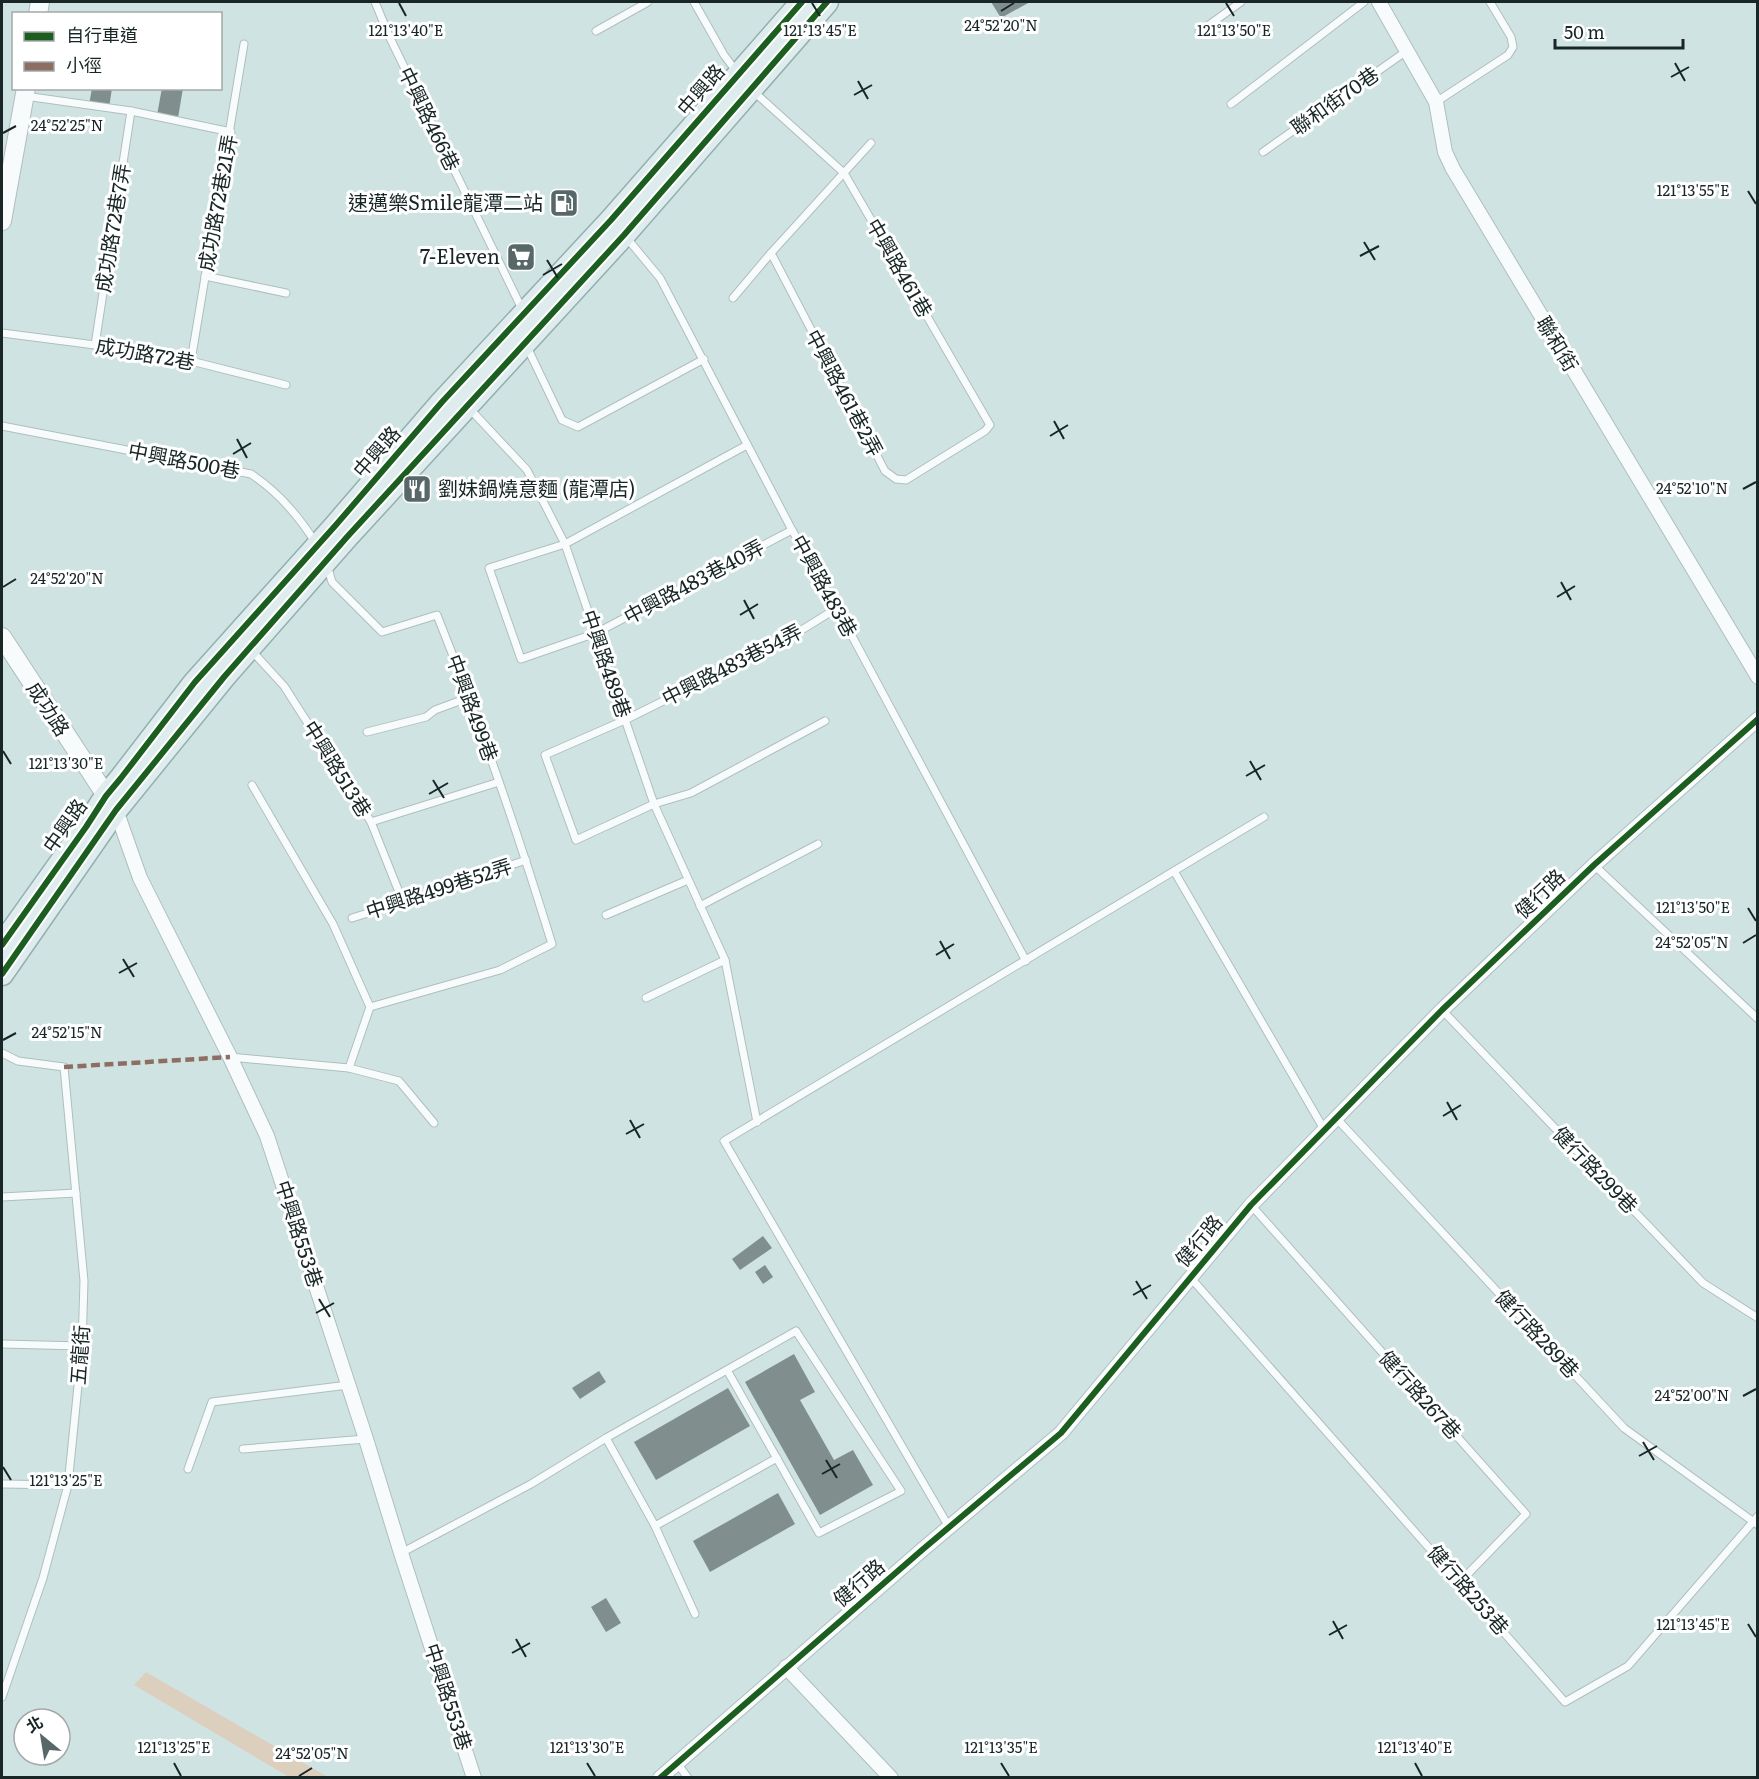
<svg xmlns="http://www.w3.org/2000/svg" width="1759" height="1779" font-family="Literata,'Noto Sans TC',serif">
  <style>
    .green { fill: #ddcfbe }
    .building { fill: #808e8e }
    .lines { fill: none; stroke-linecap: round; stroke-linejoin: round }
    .service-casing { stroke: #afbebe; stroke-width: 9 }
    .minor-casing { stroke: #afbebe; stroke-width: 16 }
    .tertiary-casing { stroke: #afbebe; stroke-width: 20 }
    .primary-casing { stroke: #94afaf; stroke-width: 25 }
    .service { stroke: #f8fbfb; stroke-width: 7 }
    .minor { stroke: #f8fbfb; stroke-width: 14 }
    .tertiary { stroke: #f8fbfb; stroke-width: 18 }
    .primary { stroke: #dfeced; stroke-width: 22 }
    .quiet { stroke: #8d6e63; stroke-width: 4.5; stroke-dasharray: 9 4.5; stroke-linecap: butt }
    .cycleway-casing { stroke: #fff; stroke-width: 10 }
    .cycleway { stroke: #1b5e20; stroke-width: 6 }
    .ticks { fill: none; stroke: #182626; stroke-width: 2 }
    .labels { text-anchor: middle; stroke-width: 6; stroke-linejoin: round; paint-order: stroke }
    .street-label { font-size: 20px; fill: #182626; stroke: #fff }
    .poi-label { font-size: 20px; fill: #182626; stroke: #fff; text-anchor: end }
    .ticks-label { font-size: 15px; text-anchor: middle; fill: #182626; stroke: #fff; stroke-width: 6; stroke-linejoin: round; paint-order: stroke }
  </style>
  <rect width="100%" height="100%" fill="#d0e3e3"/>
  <path class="green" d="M146 1672 328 1777H289L134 1685Z"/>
  <g class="building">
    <path d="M991 2H1030L1001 18Z"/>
    <path d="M92 88H112L109 108 89 105Z"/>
    <path d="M162 88H183L178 118 157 115Z"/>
    <path d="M763 1236 772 1248 740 1270 732 1259Z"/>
    <path d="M765 1265 773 1277 763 1284 755 1272Z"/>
    <path d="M794 1354 815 1392 800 1400 834 1460 853 1450 873 1485 820 1515 745 1382Z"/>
    <path d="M599 1371 606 1382 580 1399 572 1388Z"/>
    <path d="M728 1388 750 1426 656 1480 634 1442Z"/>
    <path d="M778 1493 795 1524 710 1572 693 1541Z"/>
    <path d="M606 1598 621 1623 606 1632 591 1607Z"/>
  </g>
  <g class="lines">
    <g class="service-casing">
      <g id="service">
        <path d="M375 2 390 38 523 311"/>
        <path d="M694 2 724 55 736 71"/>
        <path d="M596 31 648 2"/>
        <path d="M1199 32 1241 2"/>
        <path d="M753 91 844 173 990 425 985 431 906 480 896 479 885 471 771 253"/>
        <path d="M25 96 131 111 231 132"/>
        <path d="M1436 102 1508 55 1513 47 1511 37 1490 2"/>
        <path d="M1231 104 1364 2"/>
        <path d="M1263 152 1408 50"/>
        <path d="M626 237 660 278 792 530 837 608 1026 961"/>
        <path d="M205 276 286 293"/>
        <path d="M733 298 771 253 871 143"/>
        <path d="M2 333 95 345 191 361 286 385"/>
        <path d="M95 345 131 111"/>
        <path d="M527 347 562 420 578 427 704 359"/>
        <path d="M191 361 244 44"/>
        <path d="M469 408 527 470 565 544 654 804 725 960 757 1122"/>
        <path d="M2 426 251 474C278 492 298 515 315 542"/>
        <path d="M747 445 565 544 489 568 521 659 596 633 792 530"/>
        <path d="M327 565 332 582 382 632 437 615C480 723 518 833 552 944L500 970 370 1007"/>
        <path d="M251 650 284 686 371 822 403 902"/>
        <path d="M825 721 691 793 654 804 576 840 545 755 625 720 784 641 837 608"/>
        <path d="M367 732 426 717 435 710 470 697"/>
        <path d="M252 785 333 924 370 1007 349 1068"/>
        <path d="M371 822 499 782"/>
        <path d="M1594 865 1758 1019"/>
        <path d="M1174 871 1325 1131"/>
        <path d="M700 906 818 844"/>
        <path d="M606 915 688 880"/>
        <path d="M352 918 403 902 526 860"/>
        <path d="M646 998 725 960"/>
        <path d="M1442 1010 1703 1283 1758 1318"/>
        <path d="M2 1053 18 1061 64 1067 84 1281 82 1346 68 1485 43 1578 2 1697"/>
        <path d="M230 1057 349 1068 399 1081 434 1123"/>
        <path d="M1337 1119 1624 1428 1758 1525"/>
        <path d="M2 1197 76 1193"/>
        <path d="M1251 1205 1526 1514 1460 1582"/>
        <path d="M1190 1277 1565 1702 1628 1666 1758 1516"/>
        <path d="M2 1344 82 1346"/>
        <path d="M606 1438 655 1526 777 1458"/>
        <path d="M243 1449 366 1439"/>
        <path d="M188 1469 212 1402 348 1385"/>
        <path d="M2 1484 68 1485"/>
        <path d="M655 1526 695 1614"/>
        <path d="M949 1527 724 1141 1264 817"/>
        <path d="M401 1553 531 1484 606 1438 796 1331 901 1491 819 1533 727 1370"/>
        <path d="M677 1763 688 1778"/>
      </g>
    </g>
    <g class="minor-casing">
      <g id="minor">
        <path d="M1379 2 1436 102 1445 152 1453 169 1758 677"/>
        <path d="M116 810 140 878 230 1057 267 1136 366 1439 401 1553 474 1778"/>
        <path d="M786 1667 891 1778"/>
        <path d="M660 1778 922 1550 1061 1433 1251 1205 1442 1010 1594 865 1758 719"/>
      </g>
    </g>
    <g class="tertiary-casing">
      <g id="tertiary">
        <path d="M38 14 40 2"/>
        <path d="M2 221 26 88"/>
        <path d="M2 637 113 806"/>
      </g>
    </g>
    <g class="primary-casing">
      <g id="primary">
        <path d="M2 945 86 827 106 796 121 778 195 682 335 526 442 402 611 220 802 2"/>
        <path d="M2 974 116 810 224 677 347 537 624 235 827 2"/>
      </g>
    </g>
    <use href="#service" class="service"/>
    <use href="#minor" class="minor"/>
    <use href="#tertiary" class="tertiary"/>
    <use href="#primary" class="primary"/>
    <path class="quiet" d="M64 1067 230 1057"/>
    <g class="cycleway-casing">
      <g id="cycleway">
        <path d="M2 945 86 827 106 796 121 778 195 682 335 526 442 402 611 220 802 2"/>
        <path d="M2 974 116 810 224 677 347 537 624 235 827 2"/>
        <path d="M660 1778 922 1550 1061 1433 1251 1205 1442 1010 1594 865 1758 719"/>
      </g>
    </g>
    <use href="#cycleway" class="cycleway"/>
  </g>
  <path class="ticks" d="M399 3 406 16M812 3 820 16M1226 3 1234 16M1001 11 1014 3M1675 63 1685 81M1671 77 1689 67M858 81 868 99M854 95 872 85M3 133 16 126M1748 191 1756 204M1364 242 1375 260M1360 256 1379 246M547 260 558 278M543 275 562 264M1054 421 1064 439M1050 436 1068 425M237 439 247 458M233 454 251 443M1743 489 1756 482M1561 582 1571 600M3 587 16 579M1557 597 1575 586M744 600 754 619M740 615 758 604M3 751 11 764M1250 761 1261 780M1246 776 1265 765M433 780 444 798M429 794 448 783M1748 908 1756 921M940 941 950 959M1743 943 1756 935M936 955 954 944M123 959 134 977M119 973 137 963M3 1040 16 1033M1447 1102 1457 1120M1443 1116 1461 1105M630 1120 640 1138M626 1134 644 1124M1136 1281 1147 1299M1133 1295 1151 1285M319 1299 330 1317M316 1313 334 1303M1743 1396 1756 1389M1643 1442 1654 1460M1639 1456 1657 1446M826 1460 837 1478M3 1467 11 1480M822 1474 840 1464M1333 1621 1343 1639M1748 1624 1756 1637M1329 1635 1347 1625M516 1639 526 1657M512 1653 530 1643M174 1763 181 1776M587 1763 595 1776M1001 1763 1009 1776M1415 1763 1422 1776M299 1776 312 1768"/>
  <defs>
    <g id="fuel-square" transform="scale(1.5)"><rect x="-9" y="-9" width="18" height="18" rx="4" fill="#586868" stroke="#fff"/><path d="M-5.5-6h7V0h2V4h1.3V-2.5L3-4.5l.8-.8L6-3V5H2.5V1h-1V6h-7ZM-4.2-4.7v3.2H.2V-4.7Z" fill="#fff"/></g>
    <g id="supermarket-square" transform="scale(1.5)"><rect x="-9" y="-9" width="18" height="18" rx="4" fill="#586868" stroke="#fff"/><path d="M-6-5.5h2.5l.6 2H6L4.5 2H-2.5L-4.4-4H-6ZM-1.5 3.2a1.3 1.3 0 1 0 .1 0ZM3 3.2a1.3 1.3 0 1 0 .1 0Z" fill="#fff"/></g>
    <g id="restaurant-square" transform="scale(1.5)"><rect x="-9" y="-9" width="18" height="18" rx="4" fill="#586868" stroke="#fff"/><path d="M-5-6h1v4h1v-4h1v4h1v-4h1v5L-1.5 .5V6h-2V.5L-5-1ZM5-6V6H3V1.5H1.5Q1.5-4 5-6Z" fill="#fff"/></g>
  </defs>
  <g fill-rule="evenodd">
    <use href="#fuel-square" x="564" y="203"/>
    <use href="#supermarket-square" x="521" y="257"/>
    <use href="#restaurant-square" x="417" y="489"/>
  </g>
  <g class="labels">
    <g class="street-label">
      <text transform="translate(701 90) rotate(-49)" y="7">中興路</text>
      <text transform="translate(1335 101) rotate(-35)" y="7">聯和街70巷</text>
      <text transform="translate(429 119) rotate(64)" y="7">中興路466巷</text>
      <text transform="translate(218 203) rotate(-80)" y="7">成功路72巷21弄</text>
      <text transform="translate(113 228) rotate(-81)" y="7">成功路72巷7弄</text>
      <text transform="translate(899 268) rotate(60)" y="7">中興路461巷</text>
      <text transform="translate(1557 344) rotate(59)" y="7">聯和街</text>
      <text transform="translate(145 354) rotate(10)" y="7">成功路72巷</text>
      <text transform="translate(844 393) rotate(62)" y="7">中興路461巷2弄</text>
      <text transform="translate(377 452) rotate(-49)" y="7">中興路</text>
      <text transform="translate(184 461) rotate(11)" y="7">中興路500巷</text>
      <text transform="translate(694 582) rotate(-28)" y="7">中興路483巷40弄</text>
      <text transform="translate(824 586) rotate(61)" y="7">中興路483巷</text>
      <text transform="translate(606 664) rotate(71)" y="7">中興路489巷</text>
      <text transform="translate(732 665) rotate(-27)" y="7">中興路483巷54弄</text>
      <text transform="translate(472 708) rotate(70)" y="7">中興路499巷</text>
      <text transform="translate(48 709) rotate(57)" y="7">成功路</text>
      <text transform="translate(337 769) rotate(58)" y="7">中興路513巷</text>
      <text transform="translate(65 826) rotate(-55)" y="7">中興路</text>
      <text transform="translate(439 889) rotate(-18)" y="7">中興路499巷52弄</text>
      <text transform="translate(1540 894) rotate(-44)" y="7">健行路</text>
      <text transform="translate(1595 1170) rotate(46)" y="7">健行路299巷</text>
      <text transform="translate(299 1234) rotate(72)" y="7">中興路553巷</text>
      <text transform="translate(1199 1241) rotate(-50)" y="7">健行路</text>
      <text transform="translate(1537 1334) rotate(47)" y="7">健行路289巷</text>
      <text transform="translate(80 1355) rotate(-86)" y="7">五龍街</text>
      <text transform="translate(1420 1395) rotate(48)" y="7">健行路267巷</text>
      <text transform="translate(859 1583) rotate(-41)" y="7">健行路</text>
      <text transform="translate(1468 1590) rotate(49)" y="7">健行路253巷</text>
      <text transform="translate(448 1697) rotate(72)" y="7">中興路553巷</text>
    </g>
    <g class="poi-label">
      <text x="543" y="210">速邁樂Smile龍潭二站</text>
      <text x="500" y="264">7-Eleven</text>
      <text x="438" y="496" text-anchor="start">劉妹鍋燒意麵 (龍潭店)</text>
    </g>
  </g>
  <g class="ticks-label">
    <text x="1001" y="31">24°52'20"N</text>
    <text x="406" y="36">121°13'40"E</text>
    <text x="820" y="36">121°13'45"E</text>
    <text x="1234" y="36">121°13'50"E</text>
    <text x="67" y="131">24°52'25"N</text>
    <text x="1693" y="196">121°13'55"E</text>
    <text x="1692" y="494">24°52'10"N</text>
    <text x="67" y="584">24°52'20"N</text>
    <text x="66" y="769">121°13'30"E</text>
    <text x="1693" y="913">121°13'50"E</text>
    <text x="1692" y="948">24°52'05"N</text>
    <text x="67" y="1038">24°52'15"N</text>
    <text x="1692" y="1401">24°52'00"N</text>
    <text x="66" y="1486">121°13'25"E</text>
    <text x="1693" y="1630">121°13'45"E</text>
    <text x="174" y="1753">121°13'25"E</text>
    <text x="587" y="1753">121°13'30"E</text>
    <text x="1001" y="1753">121°13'35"E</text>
    <text x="1415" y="1753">121°13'40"E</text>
    <text x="312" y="1759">24°52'05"N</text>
  </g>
  <rect width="1759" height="1779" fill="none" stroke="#182626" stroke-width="6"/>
  <rect x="12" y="12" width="210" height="78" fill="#ffffff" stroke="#a3a8a8" stroke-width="1.5"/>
  <rect x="24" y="32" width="30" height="9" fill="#1b5e20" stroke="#a3a8a8" stroke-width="1.5"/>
  <text x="66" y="42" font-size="18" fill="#182626">自行車道</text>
  <rect x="24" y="62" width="30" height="9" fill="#8d6e63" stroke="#a3a8a8" stroke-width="1.5"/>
  <text x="66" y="72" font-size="18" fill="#182626">小徑</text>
  <g transform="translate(42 1737) rotate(330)"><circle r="28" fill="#ffffff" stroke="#a3a8a8" stroke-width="1.5"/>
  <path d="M0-4.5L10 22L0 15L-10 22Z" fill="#586868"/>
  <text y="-9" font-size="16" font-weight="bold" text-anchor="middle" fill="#182626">北</text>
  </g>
  <path d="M1555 39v9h128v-9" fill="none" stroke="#182626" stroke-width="3"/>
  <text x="1564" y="39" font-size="18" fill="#182626" stroke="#ffffff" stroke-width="4.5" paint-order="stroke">50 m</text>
</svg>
